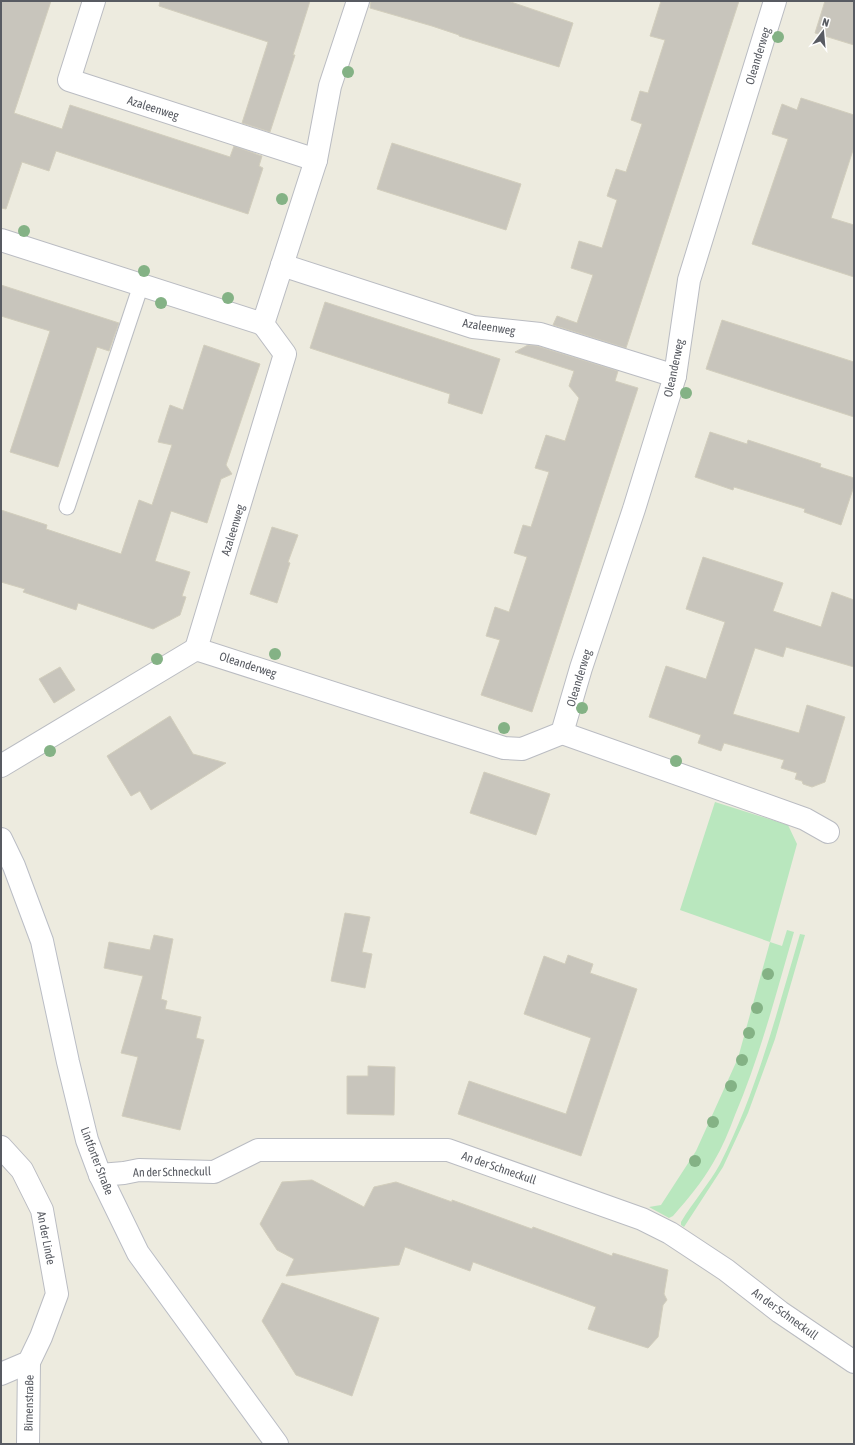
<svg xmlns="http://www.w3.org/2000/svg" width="855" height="1445" font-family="'Asap Condensed',sans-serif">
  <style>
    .green { fill: #b9e7be }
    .building { fill: #c8c5bc; stroke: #d2cebd }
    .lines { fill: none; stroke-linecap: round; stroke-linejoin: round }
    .lane-casing { stroke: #babcc2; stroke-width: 17 }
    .street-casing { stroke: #babcc2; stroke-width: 24 }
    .secondary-casing { stroke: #babdc5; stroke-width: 24 }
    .lane { stroke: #fff; stroke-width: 15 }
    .street { stroke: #fff; stroke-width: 22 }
    .secondary { stroke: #fff; stroke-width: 22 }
    .tree { fill: #84b285 }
    .labels { text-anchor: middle; stroke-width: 4; stroke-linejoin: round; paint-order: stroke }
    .street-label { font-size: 12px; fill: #585b62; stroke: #fff }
  </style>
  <rect width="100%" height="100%" fill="#edebdf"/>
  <g class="green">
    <path d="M715 802 788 825 797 844 770 942 782 946 787 930 794 932C776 994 760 1056 735 1115 729 1131 722 1148 713 1163 702 1182 688 1199 673 1216L669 1218 649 1207 661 1205 696 1151 738 1058 770 942 680 910Z"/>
    <path d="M800 934 805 935 775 1039 748 1113 723 1167 684 1227 681 1225V1222C693 1202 709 1184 720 1164 757 1091 777 1012 800 934Z"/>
  </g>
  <g class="building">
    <path d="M1 1H51L14 113 62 129 70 105 230 157 234 146 262 156 259 166 263 168 248 214 56 151 49 171 22 162 6 209 1 208Z"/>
    <path d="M160 1H310L293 55H295L270 132 242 123 268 42 159 6Z"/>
    <path d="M371 1H508L573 23 559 67 459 36V35L432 26 370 8Z"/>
    <path d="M661 1H739L626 348 553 325 557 316 577 323 593 275 571 268 579 241 602 248 617 200 607 196 616 169 626 172 642 124 631 120 640 91 648 93 665 40 650 36Z"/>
    <path d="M825 1H854V45L815 33Z"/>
    <path d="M801 98 854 115V147L831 218 854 225V277L752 244 788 139 772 134 782 104 797 110Z"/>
    <path d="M392 143 521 184 506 230 377 189Z"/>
    <path d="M1 285 119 323 109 351 97 347 58 467 10 452 50 331 1 316Z"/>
    <path d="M325 302 500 359 482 414 448 403 450 394 310 348Z"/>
    <path d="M722 320 854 362V417L706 369Z"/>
    <path d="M204 345 260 364 226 465 232 474 221 479 207 523 171 511 155 561 190 572 182 596 186 597 180 615 153 629 78 603 76 610 23 592 25 589 1 582V510L47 525 46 529 121 554 139 500 152 505 172 445 158 442 170 405 183 410Z"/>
    <path d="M528 345 537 346 618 371 615 381 638 388 532 712 481 695 500 640 486 636 495 607 509 612 527 557 514 553 523 525 531 527 549 472 535 468 546 435 565 441 579 398 569 386 574 371 515 352Z"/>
    <path d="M710 432 747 444 748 440 821 464 820 467 854 478V486L841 525 804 512 805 509 734 487 733 490 695 477Z"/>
    <path d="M272 527 298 535 288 562 290 563 277 603 250 594Z"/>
    <path d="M703 557 783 583 773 611 821 627 832 592 854 600V667L786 647 783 657 755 648 733 714 799 733 807 705 845 717 825 782 812 787 803 784 802 781 795 779 797 773 781 768 784 760 724 743 721 751 698 743 701 735 649 717 666 666 706 679 725 622 686 609Z"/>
    <path d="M60 667 75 690 54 703 39 679Z"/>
    <path d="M170 716 193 754 226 763 151 810 140 791 131 796 107 756Z"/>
    <path d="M484 772 550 794 536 835 470 813Z"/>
    <path d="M345 913 370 917 362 952 372 954 365 988 331 981Z"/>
    <path d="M154 935 173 939 161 999 167 1001 165 1009 201 1017 196 1038 204 1040 180 1130 122 1116 138 1057 121 1053 143 976 104 968 109 942 150 950Z"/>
    <path d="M568 955 593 964 590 973 637 989 581 1156 458 1114 469 1081 566 1114 591 1038 524 1014 544 956 565 964Z"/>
    <path d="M368 1066 395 1067 394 1115 347 1114V1076H368Z"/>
    <path d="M312 1180 364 1207 374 1187 396 1182 452 1202V1200L532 1229 533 1227 612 1256 613 1253 668 1270 664 1294 667 1300 663 1305 658 1337 648 1348 588 1329 596 1307 473 1262 470 1271 405 1247 399 1265 286 1276 294 1259 277 1250 260 1224 282 1182Z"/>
    <path d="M282 1283 379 1318 352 1396 296 1375 262 1321Z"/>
  </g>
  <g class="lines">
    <g class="lane-casing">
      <path id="lane" d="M67 507 141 285"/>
    </g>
    <g class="street-casing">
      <g id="street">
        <path d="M94 1 69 80 316 160"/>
        <path d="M1 240 263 324"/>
        <path d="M282 265 473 327 540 334 675 376"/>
        <path d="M196 649 285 354 263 324 316 160 330 86 358 1"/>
        <path d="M562 733 805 819 828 832"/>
        <path d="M1 766 196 649 504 748 522 749 562 733 581 668 634 509 675 376 689 280 775 1"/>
        <path d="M1 1147 22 1170 42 1210 57 1294 41 1337 29 1362 1 1374"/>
        <path d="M100 1175 124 1173 139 1170 214 1172 258 1150H448L642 1219 670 1233 726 1270 780 1312 854 1362"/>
        <path d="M28 1444 29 1362"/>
      </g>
    </g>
    <g class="secondary-casing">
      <path id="secondary" d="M1 839 14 866 42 941 68 1062 87 1140 100 1175 138 1253 277 1444"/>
    </g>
    <use href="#lane" class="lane"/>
    <use href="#street" class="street"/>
    <use href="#secondary" class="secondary"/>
  </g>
  <g class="tree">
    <circle cx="778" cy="37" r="6"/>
    <circle cx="348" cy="72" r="6"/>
    <circle cx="282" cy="199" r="6"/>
    <circle cx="24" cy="231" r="6"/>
    <circle cx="144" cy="271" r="6"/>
    <circle cx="228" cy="298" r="6"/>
    <circle cx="161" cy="303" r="6"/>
    <circle cx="686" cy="393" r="6"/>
    <circle cx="275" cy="654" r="6"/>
    <circle cx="157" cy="659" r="6"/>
    <circle cx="582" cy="708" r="6"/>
    <circle cx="504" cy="728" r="6"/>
    <circle cx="50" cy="751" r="6"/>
    <circle cx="676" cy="761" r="6"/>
    <circle cx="768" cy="974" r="6"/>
    <circle cx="757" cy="1008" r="6"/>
    <circle cx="749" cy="1033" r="6"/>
    <circle cx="742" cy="1060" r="6"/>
    <circle cx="731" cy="1086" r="6"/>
    <circle cx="713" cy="1122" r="6"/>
    <circle cx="695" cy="1161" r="6"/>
  </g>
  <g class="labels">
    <g class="street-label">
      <text transform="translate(758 56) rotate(-73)" y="4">Oleanderweg</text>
      <text transform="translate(153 108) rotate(18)" y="4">Azaleenweg</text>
      <text transform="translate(489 327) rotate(9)" y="4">Azaleenweg</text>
      <text transform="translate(674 368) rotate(-78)" y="4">Oleanderweg</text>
      <text transform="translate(233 530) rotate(-73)" y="4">Azaleenweg</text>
      <text transform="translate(248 665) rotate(18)" y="4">Oleanderweg</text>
      <text transform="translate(579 678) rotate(-73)" y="4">Oleanderweg</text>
      <text transform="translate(97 1161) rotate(69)" y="4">Lintforter Straße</text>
      <text transform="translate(499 1168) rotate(19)" y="4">An der Schneckull</text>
      <text transform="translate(172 1172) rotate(-1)" y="4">An der Schneckull</text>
      <text transform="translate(46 1238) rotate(79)" y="4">An der Linde</text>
      <text transform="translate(785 1314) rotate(36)" y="4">An der Schneckull</text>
      <text transform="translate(29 1403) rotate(-89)" y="4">Birnenstraße</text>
    </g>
  </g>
  <rect width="855" height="1445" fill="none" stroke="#585b62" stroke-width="4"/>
  <g transform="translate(823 32) rotate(16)" stroke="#ffffff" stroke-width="3" paint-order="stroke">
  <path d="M0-3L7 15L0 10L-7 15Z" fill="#585b62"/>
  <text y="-6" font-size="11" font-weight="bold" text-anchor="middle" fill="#585b62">N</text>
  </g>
</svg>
